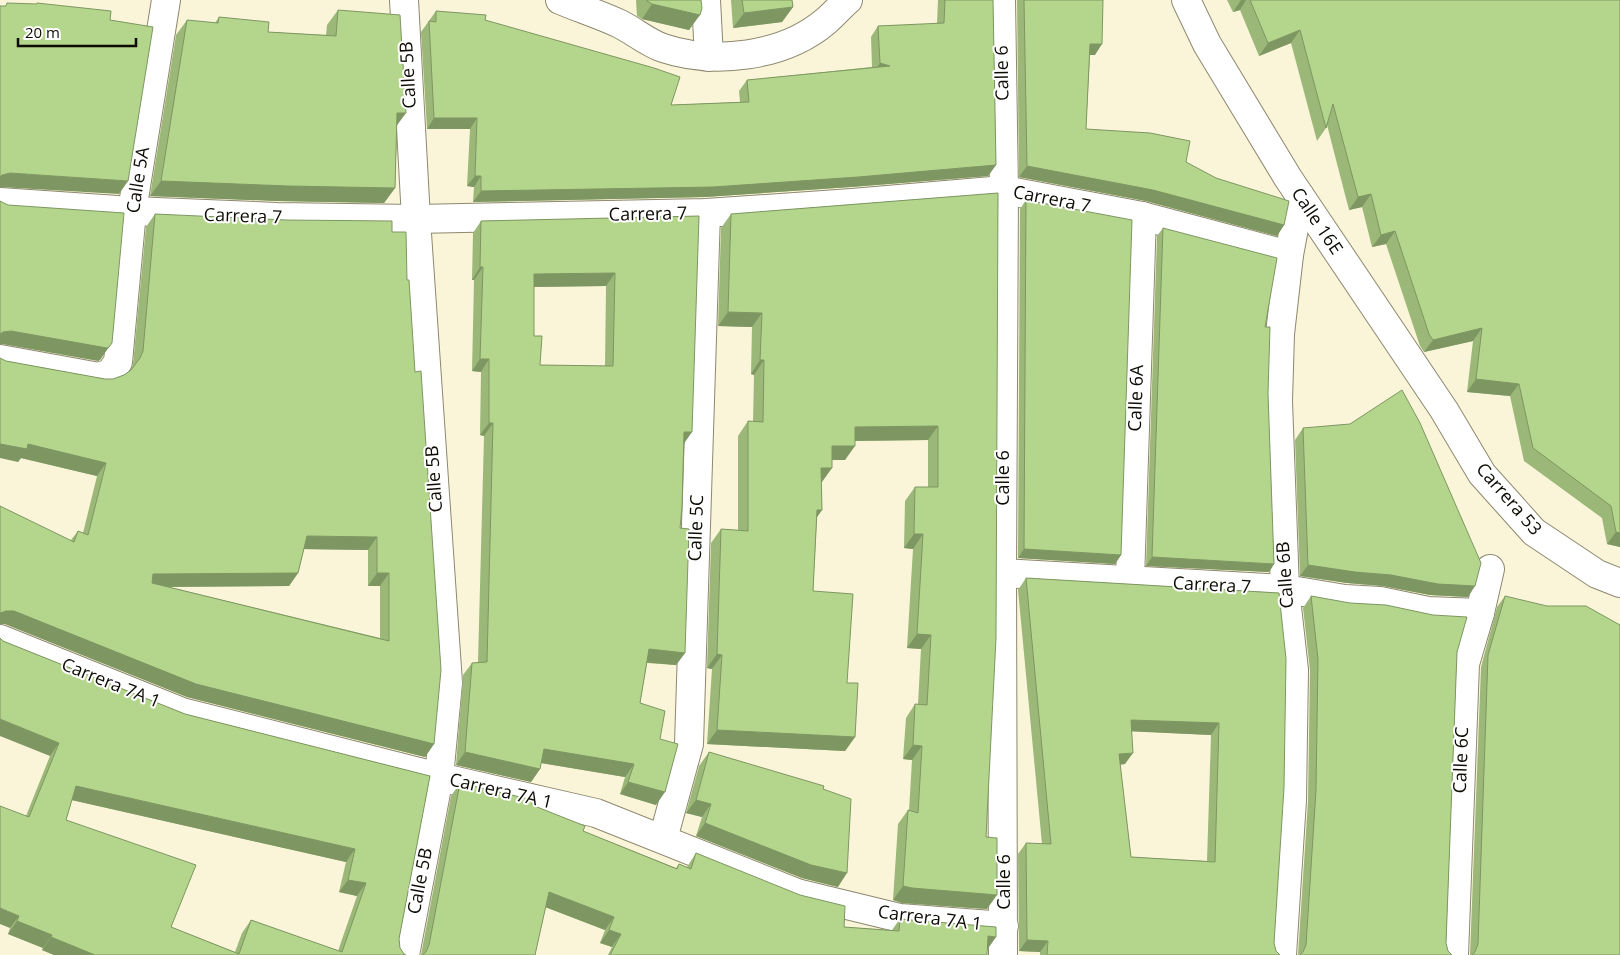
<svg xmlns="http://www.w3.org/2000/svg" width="1620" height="955" font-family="'Open Sans',sans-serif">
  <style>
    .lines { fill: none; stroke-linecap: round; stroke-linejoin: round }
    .minor-casing { stroke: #8d886f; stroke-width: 30 }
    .minor { stroke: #fff; stroke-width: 28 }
    .wall { fill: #9bb878; fill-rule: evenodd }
    .shaded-wall { fill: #7e9662 }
    .building { fill: #b4d68c; stroke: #7e9662; fill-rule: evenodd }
    .labels { text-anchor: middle; stroke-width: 4; stroke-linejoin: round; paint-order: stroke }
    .street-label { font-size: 18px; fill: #0d0b04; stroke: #fff }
  </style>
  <rect width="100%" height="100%" fill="#faf5d9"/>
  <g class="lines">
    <g class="minor-casing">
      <g id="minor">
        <path d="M404 0 416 219 448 683 439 777 405 955"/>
        <path d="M560 0C579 8 601 15 620 24 634 31 648 43 663 48 714 65 784 57 826 21 833 15 840 7 848 0"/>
        <path d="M706 0 709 57"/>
        <path d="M1001 0 1004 190 1002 573 1003 955"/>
        <path d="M1186 0 1207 44 1288 178 1444 410 1482 474 1534 532 1597 574 1620 583"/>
        <path d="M0 202 132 211 277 217 416 219 706 213 852 203 1004 190 1142 216 1289 255"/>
        <path d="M0 359 99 377 110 373 118 362 132 211 166 0"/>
        <path d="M1002 573 1285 589 1345 599 1380 601 1428 611 1480 613"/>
        <path d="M1130 580 1142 216"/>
        <path d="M0 639 182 712 439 777 596 813 797 893 900 918 1004 926"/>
        <path d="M663 839 689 744 706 213"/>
        <path d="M1282 955 1292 800 1294 670 1285 589 1278 401 1280 334 1289 255 1300 196"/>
        <path d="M1454 955 1465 664 1480 613 1490 569"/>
      </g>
    </g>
    <use href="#minor" class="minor"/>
  </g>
  <g class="wall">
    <path d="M636 0H701L689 30 642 19 637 16Z"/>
    <path d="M731 0H792L793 7 782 22 733 28Z"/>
    <path d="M938 0H993L996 165 988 176 851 187 705 197 473 202 474 187 467 186 470 129H427L421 32 436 11 485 20 671 105 740 102 739 91 747 80 872 67 871 37 878 26 937 24Z"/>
    <path d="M1017 0H1103L1095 55H1090L1086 129 1186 162 1284 225 1277 236 1146 201 1019 177Z"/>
    <path d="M1227 0H1620V547L1607 544 1602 518 1524 461 1510 396 1467 392 1473 341 1424 352 1420 346 1386 244 1372 247 1362 207 1349 210 1327 125 1326 128 1317 141 1291 43 1259 56 1240 10 1233 12Z"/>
    <path d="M338 10 397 126 395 188 384 203 277 201 150 196 176 35 187 20 215 23 219 17 268 32 326 35 327 25Z"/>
    <path d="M998 193 986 837 987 909 902 903 893 900 898 824 908 810 909 811 912 760 903 759 906 718 915 704H918L921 649 907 648 913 549 904 548 905 501 915 487H928V440L855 441 845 460H832L821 482 822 510 817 517 813 591 847 683 855 737 845 751 707 744 712 669 707 668 711 543 721 529 738 530V436L748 421 753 422 754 375 751 374 752 327 718 326 721 228 731 214Z"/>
    <path d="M1026 200 1121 555 1115 564 1018 558 1020 209Z"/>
    <path d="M155 214 392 232 407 280 434 744 425 757 187 697 5 624 78 531 83 533 97 476 21 458 18 462 6 361 105 379H113L124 375 131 370 133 364 146 227ZM304 549 368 550V586H380V638L169 587 289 586 298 573Z"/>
    <path d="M699 216 683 444 680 528 685 653 676 665 647 663 640 703 660 739 656 805 620 794 625 777 541 763 540 769 531 782 456 765 463 675 472 663 478 662 484 436 480 435 481 372 472 371 474 280H472L473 233 481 221ZM606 286 605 366 540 365 534 336V287Z"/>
    <path d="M1163 228 1265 327 1274 564 1269 572 1146 566 1157 236Z"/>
    <path d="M1303 428 1468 597 1430 595 1383 586 1347 583 1300 576 1295 440Z"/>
    <path d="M1026 578 1279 593 1274 943 1276 951 1280 955H1040V952L1019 951 1018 854 1026 843 1042 844 1018 590ZM1132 731 1211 735 1207 861 1131 857 1120 765 1125 764Z"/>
    <path d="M1311 596 1457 652 1446 943 1448 951 1452 955H1298L1308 801 1310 670 1303 608Z"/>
    <path d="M1505 596 1620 955H1470L1481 667 1497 607Z"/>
    <path d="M3 641 185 714 430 776 399 939 400 948 404 954 406 955H54L42 950 43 948 8 934 10 928 26 816 50 756ZM72 800 346 862 339 892 357 896 338 951 251 920 242 933 235 952 171 927 66 820Z"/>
    <path d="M709 752 823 789 838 887 802 878 696 836 702 817 686 813 699 766Z"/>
    <path d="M460 783 532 805 583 831 676 868 679 864 687 867 696 853 844 927 892 930 900 919 987 949V955H608L612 947 600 943 605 930 545 907 535 955H421L451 796Z"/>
  </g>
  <g class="shaded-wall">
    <path d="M1241 0H1246L1240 10 1233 12Z"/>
    <path d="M652 4 700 15 689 30 642 19Z"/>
    <path d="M793 7 782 22 733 28 744 13Z"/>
    <path d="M1300 30 1291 43 1259 56 1268 43Z"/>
    <path d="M1090 44H1102L1095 55H1083Z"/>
    <path d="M880 63 890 66 873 74Z"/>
    <path d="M397 113H406L395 128Z"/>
    <path d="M434 118H477L470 129H427Z"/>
    <path d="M996 165 988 176 851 187 705 197 473 202 481 191Z"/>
    <path d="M1027 166 1153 190 1284 225 1277 236 1146 201 1019 177Z"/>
    <path d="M10 173 128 181 119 194 0 187V177L2 175Z"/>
    <path d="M475 176H481L474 187 467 186Z"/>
    <path d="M161 181 395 188 384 203 277 201 150 196Z"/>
    <path d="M1371 194 1362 207 1349 210 1358 197Z"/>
    <path d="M1395 231 1386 244 1372 247 1381 235Z"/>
    <path d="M480 267H483L474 280H472Z"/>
    <path d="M615 273 606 286 526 287 534 274Z"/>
    <path d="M728 312 762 313 752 327 718 326Z"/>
    <path d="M1482 328 1473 341 1424 352 1433 340Z"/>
    <path d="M11 331 109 347 100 360 98 361 2 344H0V334L3 332Z"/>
    <path d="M480 359H489L481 372 472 371Z"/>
    <path d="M760 360H764L754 375 751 374Z"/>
    <path d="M1476 379 1519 384 1510 396 1467 392Z"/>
    <path d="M489 423H493L484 436 480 435Z"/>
    <path d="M938 426 928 440 845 441 855 427Z"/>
    <path d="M684 432H692L683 445Z"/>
    <path d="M0 444H28L106 463 97 476 21 458 18 462 0 458Z"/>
    <path d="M832 446H855L845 460H822Z"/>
    <path d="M821 468H832L822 482H811Z"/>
    <path d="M817 510H822L812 524Z"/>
    <path d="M1616 532 1620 533V547L1607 544Z"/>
    <path d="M914 534H923L913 549 904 548Z"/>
    <path d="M307 536 377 537 368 550 298 549Z"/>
    <path d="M1024 549 1121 555 1115 564 1018 558Z"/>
    <path d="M1152 557 1274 564 1269 572 1146 566Z"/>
    <path d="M1308 565 1391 575 1475 586 1468 597 1430 595 1383 586 1347 583 1300 576Z"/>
    <path d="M298 573 289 586 144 587 153 574Z"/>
    <path d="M377 573H389L380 586H368Z"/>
    <path d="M6 611H14L434 744 425 757 187 697 5 624H0V613Z"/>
    <path d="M917 634 931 635 921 649 907 648Z"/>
    <path d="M649 649 685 653 676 665 641 662Z"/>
    <path d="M717 654 722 655 712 669 707 668Z"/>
    <path d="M0 719 59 743 50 756 0 736Z"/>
    <path d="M1131 720 1219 723 1211 735 1123 731Z"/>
    <path d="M717 730 855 737 845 751 707 744Z"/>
    <path d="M913 745 922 746 912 760 903 759Z"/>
    <path d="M544 749 634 764 625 777 535 762Z"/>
    <path d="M465 752 540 769 531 782 456 765Z"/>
    <path d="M1133 753 1125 764 1111 765 1119 754Z"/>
    <path d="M628 782 665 792 656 805 620 794Z"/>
    <path d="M76 786 355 849 346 862 67 799Z"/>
    <path d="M696 800 711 804 702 817 686 813Z"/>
    <path d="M705 823 847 873 838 887 802 878 696 836Z"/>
    <path d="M348 880 366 883 357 896 339 892Z"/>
    <path d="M903 886 997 895 987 909 902 903 893 900Z"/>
    <path d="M549 892 614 917 605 930 540 905Z"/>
    <path d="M0 908 19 916 10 928 0 924Z"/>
    <path d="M17 921 52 935 43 948 8 934Z"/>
    <path d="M609 930 621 934 612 947 600 943Z"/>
    <path d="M988 936 996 937 987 950Z"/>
    <path d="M51 937 95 955H54L42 950Z"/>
    <path d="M1027 940 1048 941 1040 952 1019 951Z"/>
  </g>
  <g class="building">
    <path d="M647 0H701L702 8 700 15 652 4 647 1Z"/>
    <path d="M742 0H792L793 7 744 13Z"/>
    <path d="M945 0H993L996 165 858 177 713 187 481 191V176H475L477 118H434L429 21 436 22V11L486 15 485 20 654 68 680 77 671 105 749 102 747 80 890 66 880 63 878 26 944 23Z"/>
    <path d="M1024 0H1103L1102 44H1090L1086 129 1150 133 1190 141 1186 162 1216 178 1289 201 1284 225 1153 190 1027 166Z"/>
    <path d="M1250 0H1620V533L1616 532 1611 506 1533 448 1519 384 1476 379 1482 328 1433 340 1429 334 1395 231 1381 235 1371 194 1358 197 1333 104 1326 128 1300 30 1268 43Z"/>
    <path d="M7 3 37 4V3L111 11 110 20 153 27 128 181 10 173 2 175 0 177V6H6Z"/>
    <path d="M338 10 400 15 406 113H397L395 188 288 186 161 181 187 20 218 23 219 17 269 22 268 32 336 36Z"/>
    <path d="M998 193 996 638 986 837 997 838V895L912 888 903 886 908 810 918 813 922 746 913 745 915 704 927 705 931 635 917 634 923 534H914L915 487H938V426L855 427V446H832V468H821L822 510H817L813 591 853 594 847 683H858L855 737 717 730 722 655 717 654 721 529 748 531V421L763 422 764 360H760L762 313 728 312 731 214Z"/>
    <path d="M1026 200 1132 220 1121 555 1024 549Z"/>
    <path d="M0 201 8 205 124 213 112 343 109 347 107 348 11 331 3 332 0 334Z"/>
    <path d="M155 214 286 220 392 221V232H406L407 280H409L415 372 421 371 441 670 434 744 196 684 14 611H6L0 613V506L74 542 78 531 88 535 106 463 28 444 27 449 0 444V358L6 361 105 379H113L124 375 131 370 140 358 143 351ZM307 536 377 537V573H389V641L152 583 153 574 298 573Z"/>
    <path d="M699 216 692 432H684L682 507 680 528 689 529 685 653 649 649 640 703 665 711 660 739 678 744 665 792 628 782 634 764 544 749 540 769 465 752 472 663 487 662 493 423H489V359H480L483 267H480L481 221ZM615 273 613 366 540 365 542 336H534V274Z"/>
    <path d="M1163 228 1277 258 1265 327H1270L1268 393 1274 564 1152 557Z"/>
    <path d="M1402 390 1420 423 1481 563 1475 586 1438 584 1391 575 1355 572 1308 565 1303 428 1350 424Z"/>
    <path d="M1026 578 1279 593 1286 659 1284 788 1274 943 1276 951 1280 955H1047L1048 941 1027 940 1026 843 1051 844ZM1131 720 1219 723 1215 862 1131 857 1119 754 1133 753Z"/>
    <path d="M1311 596 1350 603 1386 605 1433 615 1467 617 1457 652 1446 943 1448 951 1452 955H1300L1303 952 1306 945 1316 790 1318 659Z"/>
    <path d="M1505 596 1547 606H1586L1620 625V955H1472L1475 952 1478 944 1488 655Z"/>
    <path d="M0 638 3 641 185 714 430 776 399 939 400 948 404 954 406 955H95L51 937 52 935 17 921 19 916 0 908V806L29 817 59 743 0 719ZM76 786 355 849 348 880 366 883 342 952 251 920 239 954 171 927 196 865 66 820Z"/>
    <path d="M709 752 824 786 823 789 851 799 847 873 811 865 705 823 711 804 696 800Z"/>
    <path d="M460 783 533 800 532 805 585 826 583 831 677 869 679 864 691 869 696 853 800 895 845 906 844 927 899 931 900 919 996 927V937L988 936 987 955H610L621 934 609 930 614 917 549 892 535 955H422L426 952 429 945Z"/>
  </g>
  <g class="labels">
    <g class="street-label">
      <text transform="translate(1002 73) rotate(-91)" y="6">Calle 6</text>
      <text transform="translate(408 75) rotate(-93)" y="6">Calle 5B</text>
      <text transform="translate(138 180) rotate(-81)" y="6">Calle 5A</text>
      <text transform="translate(1052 199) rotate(11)" y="6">Carrera 7</text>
      <text transform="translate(648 214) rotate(-1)" y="6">Carrera 7</text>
      <text transform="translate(243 216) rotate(2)" y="6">Carrera 7</text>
      <text transform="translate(1317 221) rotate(56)" y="6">Calle 16E</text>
      <text transform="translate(1136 398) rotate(-88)" y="6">Calle 6A</text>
      <text transform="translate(1003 478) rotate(-90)" y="6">Calle 6</text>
      <text transform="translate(434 479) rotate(-94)" y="6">Calle 5B</text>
      <text transform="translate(1509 499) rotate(49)" y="6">Carrera 53</text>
      <text transform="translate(696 528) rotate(-88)" y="6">Calle 5C</text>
      <text transform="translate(1285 575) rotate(-94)" y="6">Calle 6B</text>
      <text transform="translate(1212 585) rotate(3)" y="6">Carrera 7</text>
      <text transform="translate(111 683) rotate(22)" y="6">Carrera 7A 1</text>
      <text transform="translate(1461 760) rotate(-88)" y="6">Calle 6C</text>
      <text transform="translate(501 791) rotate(13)" y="6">Carrera 7A 1</text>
      <text transform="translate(420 881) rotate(-79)" y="6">Calle 5B</text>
      <text transform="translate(1004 882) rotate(-90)" y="6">Calle 6</text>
      <text transform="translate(930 918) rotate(7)" y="6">Carrera 7A 1</text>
    </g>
  </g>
  <path d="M18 38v8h118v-8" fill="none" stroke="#0d0b04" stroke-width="2.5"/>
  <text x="25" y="38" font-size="15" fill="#0d0b04" stroke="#ffffff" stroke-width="4" paint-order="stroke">20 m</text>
</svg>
